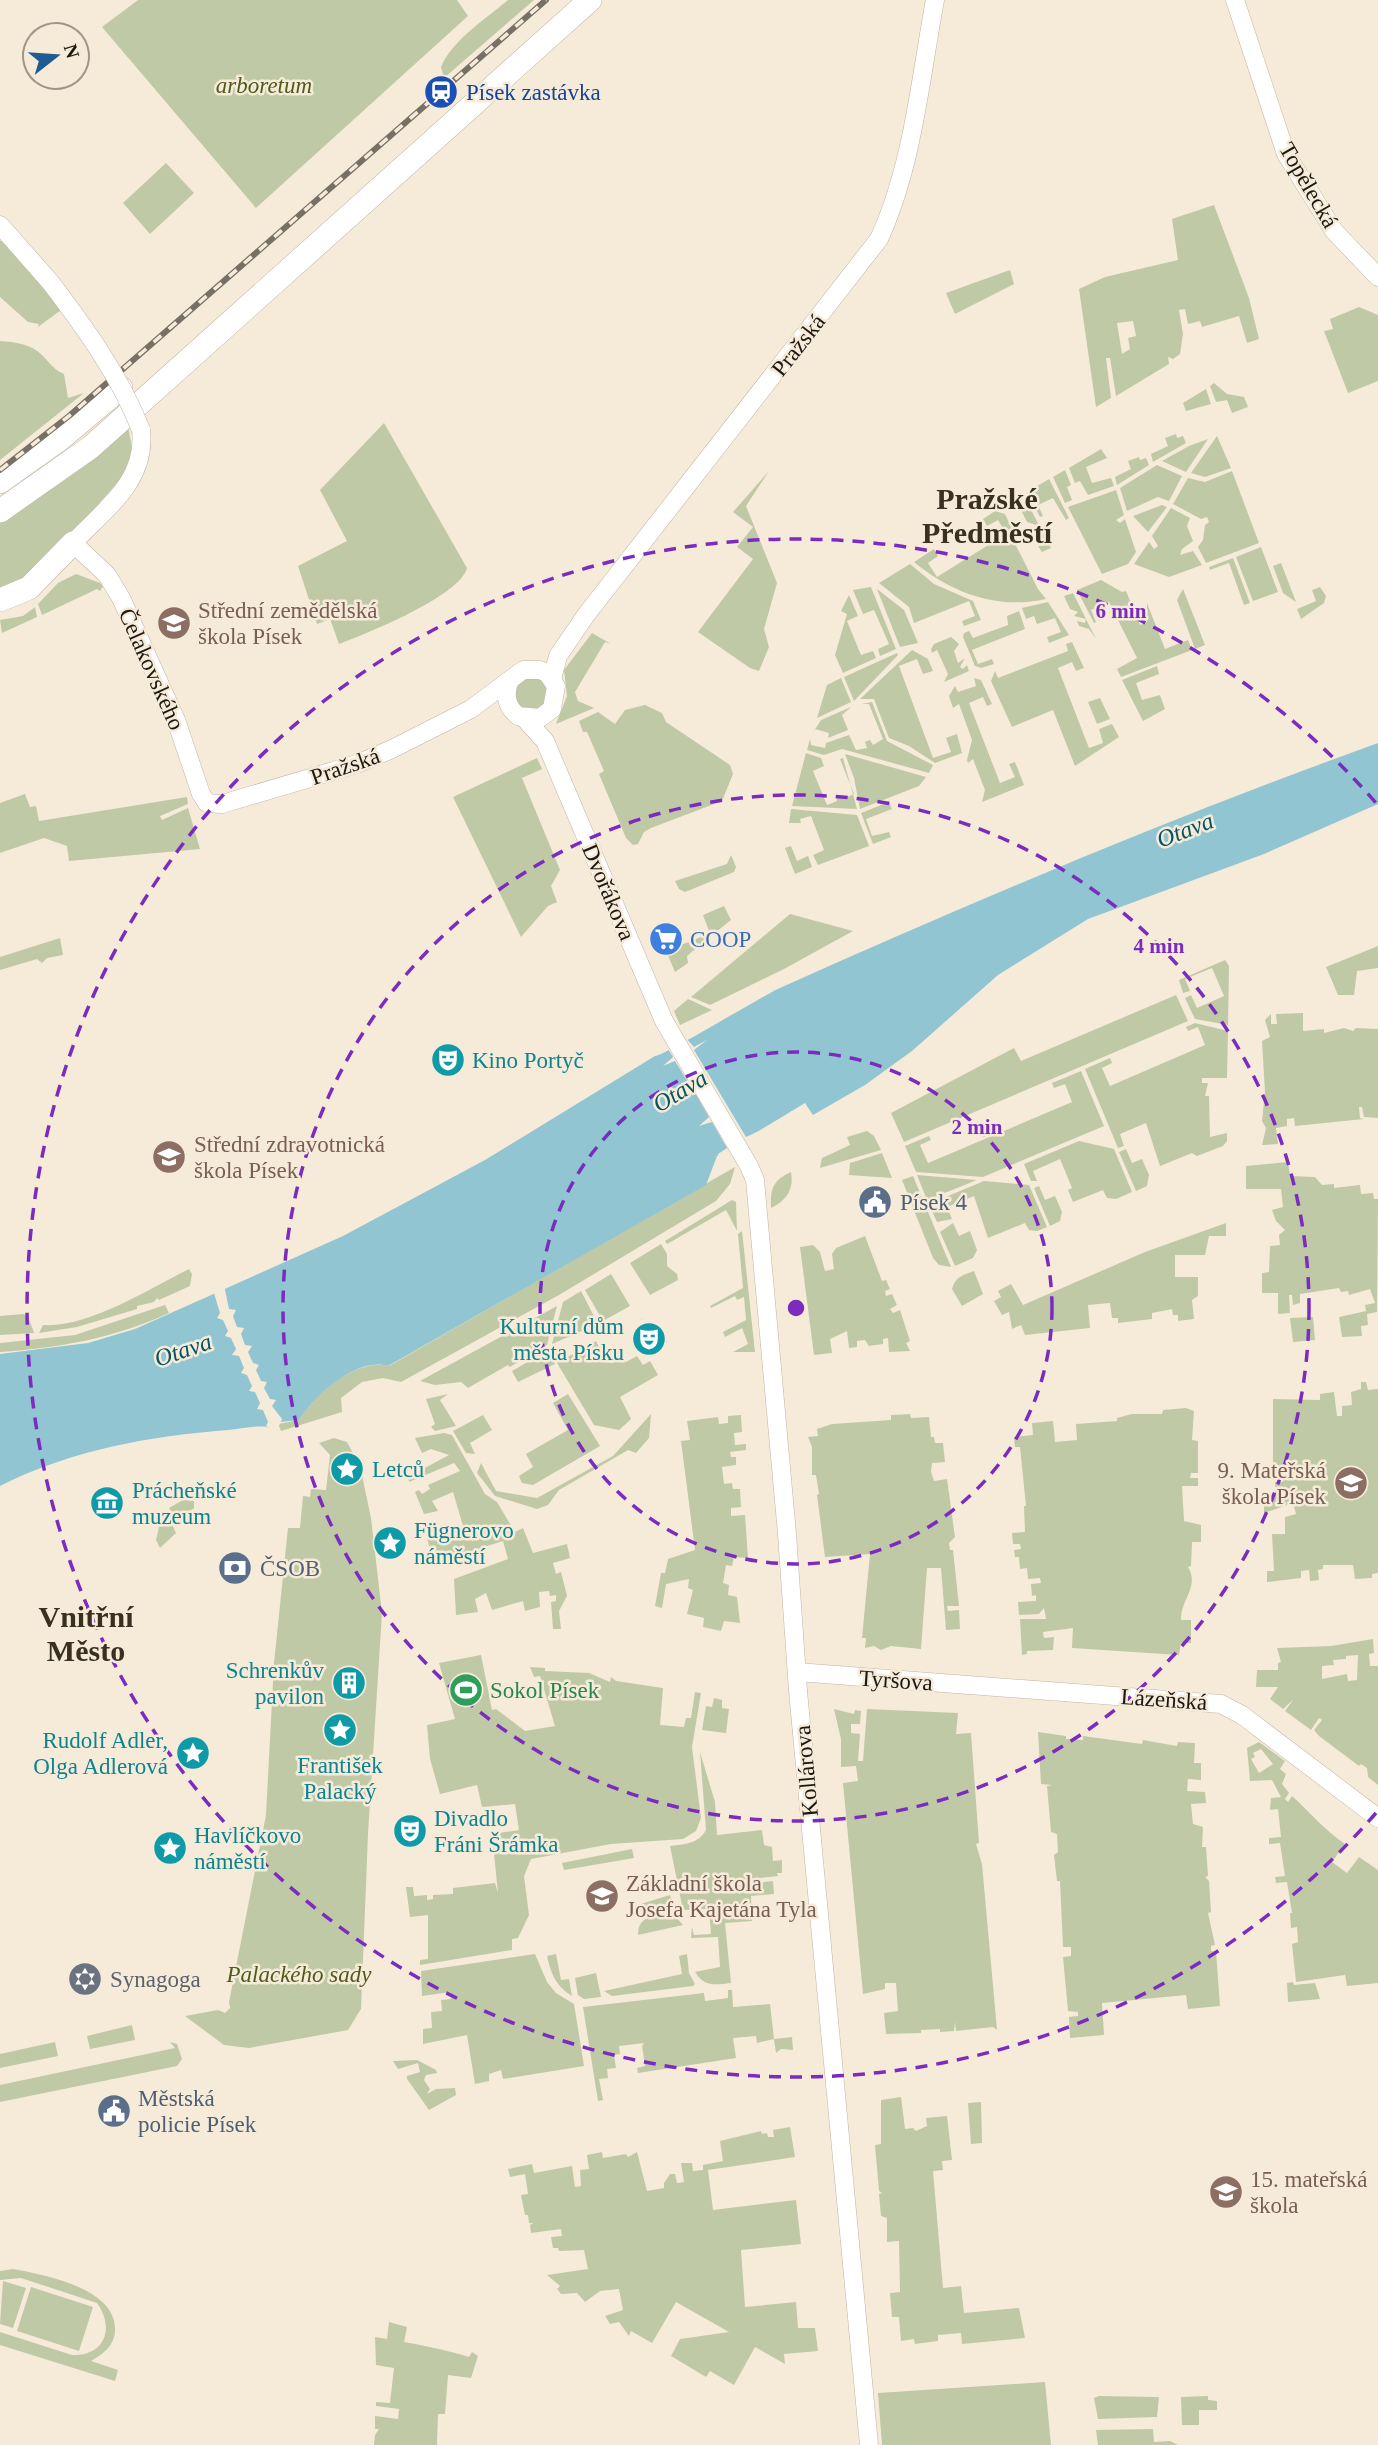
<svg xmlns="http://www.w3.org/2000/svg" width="1378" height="2445" font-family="Georgia,serif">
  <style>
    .green { fill: #c0c9a6; fill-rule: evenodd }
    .water { fill: #91c5d2 }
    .pier { fill: #f6ebd9 }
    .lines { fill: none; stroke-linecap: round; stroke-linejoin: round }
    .secondary-casing { stroke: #c0b5a4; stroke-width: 19 }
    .highway-casing { stroke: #c0b5a4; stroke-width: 24 }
    .secondary { stroke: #fff; stroke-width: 18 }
    .highway { stroke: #fff; stroke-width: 23 }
    .rail-casing { stroke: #777065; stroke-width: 6 }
    .rail { stroke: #f6ebd9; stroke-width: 3.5; stroke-dasharray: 10; stroke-linecap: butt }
    .secondary-bridge-casing { stroke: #c0b5a4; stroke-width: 19; stroke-linecap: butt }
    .secondary-bridge { stroke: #fff; stroke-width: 18 }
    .ring { fill: none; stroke: #7b2cbf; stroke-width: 3.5; stroke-dasharray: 12 9 }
    .labels { text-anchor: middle; stroke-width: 5; stroke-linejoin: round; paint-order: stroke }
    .park-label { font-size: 23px; font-style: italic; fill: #4f5b1c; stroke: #f6ebd9 }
    .transit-label { font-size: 23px; fill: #164399; stroke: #f6ebd9; text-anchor: start }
    .street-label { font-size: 23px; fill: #1b1711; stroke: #f6ebd9 }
    .education-label { font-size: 23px; fill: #785e54; stroke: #f6ebd9; text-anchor: start }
    .shop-label { font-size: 23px; fill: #366cbe; stroke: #f6ebd9; text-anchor: start }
    .culture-label { font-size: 23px; fill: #0d838f; stroke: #f6ebd9; text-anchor: start }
    .service-label { font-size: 23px; fill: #4e5e75; stroke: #f6ebd9; text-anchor: start }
    .leisure-label { font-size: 23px; fill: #27864d; stroke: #f6ebd9; text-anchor: start }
    .worship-label { font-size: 23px; fill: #5b616d; stroke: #f6ebd9; text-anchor: start }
    .water-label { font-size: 24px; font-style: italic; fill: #065361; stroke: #f6ebd9 }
    .district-label { font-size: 30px; font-weight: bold; fill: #393022; stroke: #f6ebd9 }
    .centre { fill: #7b2cbf; stroke: #f6ebd9; stroke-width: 3.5 }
    .ring-label { font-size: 21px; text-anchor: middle; font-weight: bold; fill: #7b2cbf; stroke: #f6ebd9; stroke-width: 5; stroke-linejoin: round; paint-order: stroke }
  </style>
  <rect width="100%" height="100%" fill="#f6ebd9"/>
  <g class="green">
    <path d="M138 0H457L468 16 256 208 102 27Z"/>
    <path d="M508 0H534L444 78 441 67C453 39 486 19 508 0Z"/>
    <path d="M166 163 194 193 150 234 123 203Z"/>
    <path d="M1214 205 1249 298 1259 339 1247 343 1239 316 1202 327 1200 321 1188 324 1185 309 1179 310 1183 334 1180 354 1173 359 1168 357 1169 364 1116 396 1110 358H1106L1111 398 1096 407 1079 289 1105 277 1178 260 1172 219ZM1133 321 1136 336 1128 338 1130 349 1122 354 1117 323Z"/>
    <path d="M0 241H4L61 310 38 327 39 324 28 322 0 297Z"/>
    <path d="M1010 270 1014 284 955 314 946 293Z"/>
    <path d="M1359 307 1378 315V381L1348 393 1324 331 1333 329 1330 319Z"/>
    <path d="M0 341C15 342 31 344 42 355 50 363 54 370 64 374L68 398 84 393 0 460Z"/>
    <path d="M1214 383 1227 394 1244 397 1248 407 1232 413 1227 400 1216 402 1210 386Z"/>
    <path d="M1206 389 1211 404 1186 411 1183 403Z"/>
    <path d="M384 423 467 568C460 596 366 634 339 644L330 619 317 624 298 566 347 541 320 490Z"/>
    <path d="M128 426 133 453 126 473 36 574 0 590V518Z"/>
    <path d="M1176 434 1177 438 1183 436 1186 443 1153 462 1151 454 1168 446 1165 438Z"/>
    <path d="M1217 436 1231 468 1205 477 1191 473Z"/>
    <path d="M1208 439 1186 472 1162 461 1189 446Z"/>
    <path d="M1101 449 1107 458 1086 467 1092 483 1111 478 1114 486 1088 495 1080 481 1075 483 1069 468Z"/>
    <path d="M1139 457 1140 460 1146 458 1149 465 1117 485 1115 477 1131 469 1128 461Z"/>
    <path d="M1157 465 1182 476 1169 501 1158 497 1127 511 1120 488Z"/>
    <path d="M1065 470 1071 485 1067 487 1072 500 1065 503 1053 477Z"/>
    <path d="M769 471 746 506 777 583 764 629 769 647 759 671 750 668 698 632 753 559 737 547 753 527 733 512Z"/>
    <path d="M1232 471 1259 543 1206 563 1198 547 1203 540 1205 525 1209 522 1207 517 1201 519 1173 504 1188 478 1205 482Z"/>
    <path d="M1049 479 1069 518 1066 520 1053 498 1038 505 1043 516 1040 517 1031 499 1034 488Z"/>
    <path d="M1116 490 1124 515 1116 520 1120 523 1125 519 1136 552 1128 564 1102 574 1068 507Z"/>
    <path d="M1162 505 1167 507 1148 532 1133 516Z"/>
    <path d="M1029 506 1051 548 1042 552 1038 546H1044L1045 543 1034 537 1039 535 1040 530 1036 528V525L1027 522 1021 510Z"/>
    <path d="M1171 508 1190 518 1187 526 1193 541 1182 549 1180 555 1193 551 1202 565 1169 577 1134 564 1149 542 1154 549 1158 546 1152 536Z"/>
    <path d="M995 511 1005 514 1013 531 1012 538 1038 589 1046 599C998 610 951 593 914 562L934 549 938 556 928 563 937 577 1006 534 998 520 987 526 983 519Z"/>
    <path d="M1261 547 1278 592 1253 601 1236 557Z"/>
    <path d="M1233 558 1250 603 1244 605 1229 563 1210 570 1209 567Z"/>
    <path d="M1281 563 1296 602 1283 593 1273 566Z"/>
    <path d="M910 564 934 584 973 601 981 620 964 626 962 621 975 616 969 601 914 623 909 607 879 583Z"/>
    <path d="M76 574 100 583 103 586 100 591 97 589 42 615 38 604 58 583Z"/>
    <path d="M1101 580 1122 592 1126 591 1140 625 1147 622V603L1165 649 1188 640 1192 650 1121 677 1117 669 1137 658 1109 602 1091 610 1096 622 1094 623 1077 590Z"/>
    <path d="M871 587 896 649 880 656 878 649 889 644 874 610 863 614 853 590Z"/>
    <path d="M1320 587 1326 596 1324 603 1301 619 1297 609 1316 601 1312 590Z"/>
    <path d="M877 589 904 610 918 643 900 647Z"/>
    <path d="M1183 589 1205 645 1195 649 1177 600Z"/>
    <path d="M1073 593 1096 639 1089 629 1079 626 1077 621 1085 623 1086 619 1074 616 1078 612 1070 609 1064 596Z"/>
    <path d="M849 595 858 616 847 621 861 655 873 651 876 658 843 673 835 655 847 614 841 611Z"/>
    <path d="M1048 602 1069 635 1049 643 1047 637 1061 632 1055 618 1037 624 1034 616 1026 619 1022 608Z"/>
    <path d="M35 607 37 617 2 633 0 620 23 616Z"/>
    <path d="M1019 611 1025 629 972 650 978 664 992 659 994 664 981 668 975 666 963 637 964 633 969 631 973 638 1008 625 1007 616Z"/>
    <path d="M592 633 611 644 605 642 575 692 578 701 594 708 556 724 567 696 564 670Z"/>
    <path d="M951 637 959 644 954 651 958 663 965 658 960 667 963 669 967 665 969 671 944 682 948 674 937 650 932 653 931 649 934 644Z"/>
    <path d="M1072 642 1084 668 1076 671 1072 662 1058 668 1089 748 1103 743 1099 729 1112 724 1119 737 1075 766 1053 710 1012 727 991 681 995 671 998 678 1068 651 1066 644Z"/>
    <path d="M912 650 928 659 933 671 923 674 917 659 899 666 933 758 951 752 946 738 957 734 962 753 935 763 909 746 889 738 874 699H860Z"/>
    <path d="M897 653 898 655 854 701 844 677Z"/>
    <path d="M1157 666 1159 674 1136 683 1142 700 1160 695 1165 709 1143 721 1122 680Z"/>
    <circle cx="531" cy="694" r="17"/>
    <path d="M841 678 851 702 817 718 827 685Z"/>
    <path d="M974 678 981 680 992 704 987 706 983 697 969 703 1000 783 1015 777 1009 764 1015 762 1024 785 982 802 985 790 973 759 968 763 967 760 972 740 959 704 953 708 949 696 955 686 958 692 976 686Z"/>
    <path d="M1100 698 1110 719 1097 724 1088 702Z"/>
    <path d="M872 702 887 741 933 765 929 773 842 749 824 755 807 750 810 739 811 745 825 748 826 743 849 735 856 750 867 748 865 742 870 740 873 745 883 739 869 704H862Z"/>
    <path d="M645 705 662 713 666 722 730 765 733 774 722 801 651 828 644 832 638 844 633 845 626 838 599 774 604 771 587 732H583L579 721 598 712 615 724 625 710Z"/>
    <path d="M851 707 842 715 848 730 828 738 829 733 815 729 812 734 821 720Z"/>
    <path d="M806 753 821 758 824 766 813 771 827 805 837 801 836 797 841 795 843 799 854 794 840 759 843 758 857 809 792 806Z"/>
    <path d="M845 754 926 777 919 786 860 809 854 778Z"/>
    <path d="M537 758 542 769 522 778 560 870 551 886 557 902 548 906 521 937 453 797Z"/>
    <path d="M25 794 30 807 36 806 39 821 187 797 188 804 160 816 162 820 188 808 200 849 69 861 67 846 44 838 0 853V803Z"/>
    <path d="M889 802 892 809 866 819 872 836 889 832 891 837 873 844 861 813Z"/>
    <path d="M791 809 857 815 869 846 818 865 813 855 824 850 811 816 800 819 801 823H789Z"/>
    <path d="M791 846 797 861 808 856 812 867 795 874 785 848Z"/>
    <path d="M731 855 736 867 734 872 685 892 679 889 675 881 727 864Z"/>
    <path d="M724 906 731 920 711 936 703 915Z"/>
    <path d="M790 914 853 931 784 969 710 1005 691 997Z"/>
    <path d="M706 935 707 939 687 956 688 963 675 972 666 951Z"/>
    <path d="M60 938 63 955 47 958 42 963 37 959 0 970V957Z"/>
    <path d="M1378 946V968L1357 971 1354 995H1338L1326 967Z"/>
    <path d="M1225 960 1229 966 1228 1025 1195 1019 1185 998 1191 995 1197 1008 1224 996 1212 968 1185 979 1190 991 1183 993 1179 980Z"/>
    <path d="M1176 995 1188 1021 904 1142 891 1113 1014 1048 1021 1061Z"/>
    <path d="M688 999 712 1010 680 1025 674 1011Z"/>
    <path d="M1303 1013V1031L1324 1029V1033L1344 1028 1353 1031 1356 1028 1378 1029V1118L1364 1117 1362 1107H1359L1360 1118 1364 1119 1295 1126 1294 1118 1287 1119V1126L1276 1128 1278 1144 1262 1145 1266 1128 1262 1121 1265 1092 1262 1041 1270 1037 1265 1020 1271 1014V1024H1277L1276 1014Z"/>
    <path d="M1195 1023 1228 1031 1227 1078H1202V1083H1208L1205 1096H1209L1210 1137 1227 1133V1141L1223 1146 1197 1156 1192 1153 1160 1166 1146 1123 1120 1134 1124 1146 1118 1148 1085 1069 1110 1058 1112 1063 1102 1068 1110 1086 1205 1045 1198 1027 1188 1031 1186 1027Z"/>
    <path d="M1081 1071 1104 1126 983 1177 916 1172 905 1146 929 1136 931 1140 920 1145 928 1163 1072 1102 1065 1084 1054 1088 1052 1083Z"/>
    <path d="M867 1131 874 1136 881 1150 820 1168 822 1158 850 1145 847 1137Z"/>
    <path d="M1079 1141 1114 1149 1132 1192 1116 1199 1107 1198 1103 1190 1073 1202 1068 1190 1072 1188 1060 1159 1033 1171 1037 1181H1031L1024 1164Z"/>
    <path d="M1126 1149 1132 1163 1142 1159 1149 1175 1147 1186 1136 1191 1119 1152Z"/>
    <path d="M882 1153 892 1178 849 1175 850 1163Z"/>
    <path d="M1288 1162 1290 1176 1315 1177 1322 1185 1334 1184V1188L1360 1185 1361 1194 1373 1193 1374 1199H1378L1377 1312 1367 1314 1368 1325 1361 1326 1362 1336 1342 1337 1339 1317 1366 1311 1365 1305 1375 1303 1370 1289 1349 1295 1348 1291 1341 1292 1339 1288 1300 1294V1303L1293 1305 1292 1295H1289L1290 1313 1278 1314V1293H1262V1273L1269 1272 1270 1246 1280 1245 1279 1235 1285 1230 1276 1221 1272 1210 1283 1207 1281 1189H1246V1166Z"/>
    <path d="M735 1167 730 1184 716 1201 559 1295 401 1382 383 1378 362 1382 341 1398 342 1412 281 1431 278 1424 299 1420C313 1395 357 1357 389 1366Z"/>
    <path d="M791 1172C794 1189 787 1200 771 1208 770 1189 773 1180 791 1172Z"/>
    <path d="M917 1175 977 1180 927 1200Z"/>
    <path d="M913 1176 951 1267 939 1265 933 1258 902 1180Z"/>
    <path d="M984 1181 1029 1185 1047 1227 1037 1231 1029 1230 1025 1223 988 1238 974 1196 947 1207 952 1219 937 1222 929 1204Z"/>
    <path d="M1039 1186 1045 1200 1055 1196 1062 1212 1060 1221 1050 1226 1034 1188Z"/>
    <path d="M732 1200 736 1202 737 1231 726 1210 667 1244 665 1241Z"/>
    <path d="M953 1223 959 1236 970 1231 977 1250 973 1258 955 1266 940 1232Z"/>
    <path d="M1226 1223V1236H1209L1205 1255H1175V1277H1198V1296L1192 1300 1194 1319 1178 1321V1315H1173L1172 1309 1152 1313V1319L1118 1323V1318H1112L1110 1303 1088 1305 1090 1328 1025 1335 1021 1325 1012 1329 1009 1312 1002 1315 994 1301 1001 1297 998 1291 1011 1284 1023 1305 1145 1252Z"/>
    <path d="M742 1231 755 1352H733L748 1344 742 1328 725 1337 723 1332 746 1320 744 1297 737 1300 735 1296 711 1308 710 1306 743 1288 738 1234Z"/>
    <path d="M865 1236 882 1281 886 1280 890 1289 885 1291 886 1296 892 1294 897 1305 890 1309 893 1313 900 1310 910 1341 906 1343 910 1351 889 1352 888 1338 883 1339V1344L869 1346 865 1340 857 1341V1347L849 1348 847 1331 830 1339 832 1353 814 1355 800 1247 813 1245 820 1252 825 1271 834 1269 832 1254 836 1248Z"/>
    <path d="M661 1244 667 1254V1266L677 1274 678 1280 650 1295 630 1263Z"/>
    <path d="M189 1269 192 1274 190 1286 159 1300 157 1298 154 1302 137 1306V1309L77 1327 39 1333 43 1325C88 1328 149 1289 189 1269Z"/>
    <path d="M974 1271 983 1294 962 1306 952 1289C955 1277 963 1275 974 1271Z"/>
    <path d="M611 1274 630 1306 603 1321 585 1290Z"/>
    <path d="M581 1291 598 1324 552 1344 563 1302Z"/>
    <path d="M165 1305 169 1313C115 1338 59 1348 0 1352V1343L75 1335Z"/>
    <path d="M557 1306 547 1345 510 1367 508 1365 468 1388 461 1382 435 1385 420 1381Z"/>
    <path d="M23 1314 28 1316 34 1333 0 1335V1316Z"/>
    <path d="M1313 1317 1315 1340 1293 1342 1290 1318Z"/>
    <path d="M596 1341 606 1362 613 1363 623 1358 626 1362 637 1356 643 1365 650 1361 658 1375 620 1397 631 1419 619 1430 594 1425 557 1363Z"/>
    <path d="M543 1353 550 1355 555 1364 518 1382 512 1371Z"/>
    <path d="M1361 1382H1366L1368 1390 1378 1389V1573L1372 1574V1578L1355 1579 1353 1565H1323V1569L1318 1570 1319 1580 1310 1581 1309 1570 1301 1571V1578L1267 1582V1571H1274L1272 1534H1285V1517L1296 1514 1293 1503 1264 1513V1496L1275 1495V1482H1283L1282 1476H1273V1399L1320 1400V1394L1334 1392 1337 1416H1342V1406L1352 1405 1351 1392 1361 1389Z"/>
    <path d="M448 1394 440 1400 456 1426 435 1431 431 1427 435 1424 426 1399Z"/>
    <path d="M568 1394 600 1446 533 1485 522 1483 519 1476 533 1467 526 1454 568 1430 553 1403Z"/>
    <path d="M1186 1408 1194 1411 1192 1440 1198 1441V1473H1191L1190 1478H1198V1486H1182L1184 1521 1201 1525V1542H1192L1191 1566 1188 1567C1200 1587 1180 1600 1181 1620H1191V1643H1181L1179 1655 1072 1648 1073 1628 1043 1632 1044 1638 1054 1637 1053 1650 1027 1651V1654L1022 1655 1020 1619H1046L1044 1608 1039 1614 1019 1615 1018 1602 1036 1601V1595L1032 1596 1031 1584 1041 1583 1040 1578 1028 1579 1027 1568 1020 1569 1019 1557H1015L1014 1550 1021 1549 1020 1544H1013L1012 1533 1025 1532 1024 1506H1026L1020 1447H1015L1014 1437 1033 1435 1032 1423 1053 1421 1055 1442 1077 1440 1076 1424 1117 1421V1418L1132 1414H1162L1163 1410Z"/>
    <path d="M651 1414 649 1438 636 1453 628 1450 559 1490 548 1505 537 1509 495 1496 477 1473 481 1463 496 1491 537 1498 613 1456Z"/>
    <path d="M910 1414 911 1418 929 1417 931 1437H934L935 1443H943L945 1462 932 1463 931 1472 934 1481 947 1479 955 1537 949 1543 950 1550H953L959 1606H947L948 1611 959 1610 960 1629 946 1630 941 1568H927L921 1649 891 1646 881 1650 874 1646 865 1648 866 1638H862L870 1554 825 1557 817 1495 819 1494 816 1475H812V1447L808 1437 818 1436 817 1429 832 1424 891 1420V1415Z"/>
    <path d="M483 1415 492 1430 470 1443 475 1454 466 1453 453 1431Z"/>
    <path d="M741 1415 742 1432 734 1433 735 1445 746 1444V1450L730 1452 731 1457H736V1465L722 1467 724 1484 732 1483 733 1489H740L741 1507 731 1508V1516L745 1515 748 1558 734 1557 732 1566 726 1565 723 1583 729 1585 728 1595 737 1597 740 1623 724 1621 721 1631 703 1627 704 1618 687 1614 693 1590 688 1588 689 1579 666 1584 662 1608 655 1606 661 1573H665L668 1559 695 1550 681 1441 690 1440 687 1421 718 1417 719 1424 728 1423V1416Z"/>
    <path d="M444 1433 452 1435 485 1494 497 1502 515 1532 523 1528 533 1553 567 1544 570 1558 553 1563 556 1574 561 1572 567 1596 559 1611 561 1629H553L551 1602 556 1601V1595L550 1596 549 1591 539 1592 540 1607 525 1611 523 1601 492 1610 486 1593 475 1599 478 1612 456 1615 454 1579 508 1559 503 1541 434 1563 433 1559 438 1557 436 1551 431 1552 426 1535 456 1525 457 1528 463 1526 453 1492 432 1501 438 1511 424 1514 415 1492 419 1490 422 1494 430 1489 428 1485 460 1471 454 1463 409 1482 408 1477 449 1455 431 1449 422 1453 415 1438Z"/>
    <path d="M334 1438 347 1442 360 1466 371 1518 382 1613 368 1834 361 2009 348 2030 249 2048 224 2045 185 2016 218 2010 225 2013 230 2008 229 2002 266 1815 274 1663 288 1528H300L303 1496 310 1497 311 1489 326 1490 330 1455 319 1443Z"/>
    <path d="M183 1500 194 1501V1508L178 1520 169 1508Z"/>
    <path d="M164 1523 172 1524 176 1533 160 1548 156 1540 159 1527Z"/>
    <path d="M1373 1639 1374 1653 1369 1654 1370 1666H1378V1785L1368 1777 1367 1768 1361 1764 1359 1766 1319 1736 1314 1730 1322 1720 1319 1718 1311 1730 1285 1711 1293 1700 1283 1709 1270 1699 1278 1687H1256L1257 1670H1278V1663L1281 1662 1277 1648 1331 1646ZM1358 1655 1357 1680 1348 1681 1347 1674 1322 1679V1666L1334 1665 1333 1660 1346 1659V1656Z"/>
    <path d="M481 1655 492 1710 496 1709 525 1731 555 1726 540 1676 534 1677 530 1667 545 1668V1671L589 1673 610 1682 611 1677 616 1681 663 1688 660 1725 684 1727 686 1718H691L695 1692 701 1693 692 1747 701 1818 696 1831 683 1839 611 1844 531 1859 524 1876 529 1915 518 1938 512 1939V1950L420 1965V1960L428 1959V1915L410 1917 406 1887H413L414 1896 427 1895V1900L433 1899V1895L453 1894V1888L495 1883 498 1893 492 1834 519 1830 515 1804 482 1807 477 1785 440 1794 430 1759 427 1725 455 1719 439 1663Z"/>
    <path d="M714 1698 722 1700V1708L729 1709 726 1733 702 1730 706 1706 712 1707Z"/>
    <path d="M834 1709 854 1714 855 1710 861 1711 860 1724H851V1733L860 1734 858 1761H863L867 1709 958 1713 956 1734 971 1733 979 1843 976 1844 982 1864 997 2030 993 2027 956 2031 955 2022 954 2031 940 2032V2029L921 2030V2033L886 2034 884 2013 898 2011 896 1983H885V1989L863 1994 843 1783 858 1781 856 1766 841 1767V1739Z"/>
    <path d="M1038 1732 1066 1736V1739L1083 1740V1736L1142 1744 1143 1740 1177 1746 1178 1742 1195 1743 1194 1763H1201V1780L1188 1779 1187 1791 1205 1792 1206 1803 1191 1804 1193 1824 1203 1827 1202 1847H1206L1208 1876 1205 1877 1209 1881 1211 1912 1208 1913 1215 1945 1211 1946V1951H1216L1220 2006 1188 2009 1186 1995 1102 2003 1104 2035 1070 2038 1069 2017 1078 2016V2012L1068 2011 1063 1957 1071 1956V1947H1063L1060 1881H1057L1054 1855 1058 1852 1057 1834 1051 1832 1047 1786 1052 1785 1041 1784Z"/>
    <path d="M1259 1742 1285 1761 1280 1769 1286 1774 1282 1784 1289 1793 1285 1799 1288 1802 1292 1796C1310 1812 1322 1828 1345 1844L1332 1862 1347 1873 1359 1857 1378 1870V1983L1347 1986 1345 1975 1296 1982 1292 1944 1298 1942 1297 1927 1291 1928 1290 1913H1292L1287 1882 1276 1883 1275 1877 1285 1876 1280 1843 1269 1844V1838L1281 1837 1278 1809 1270 1810 1271 1798 1281 1797 1272 1780 1250 1781 1247 1748ZM1261 1749 1273 1764 1259 1773 1251 1759 1255 1757 1253 1753Z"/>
    <path d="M700 1752 715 1802 717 1835 762 1830 764 1845 772 1847 773 1861 782 1860V1873H777L778 1876 722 1882V1887L773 1881 774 1894 751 1896 752 1921 725 1923 731 1983C715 1985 704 1987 695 1972L720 1967 718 1937 691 1938 692 1927 694 1935 711 1934 709 1909 683 1910 670 1846C685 1844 698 1844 706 1830Z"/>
    <path d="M632 1849 634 1858 564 1870 562 1863Z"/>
    <path d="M670 1895 674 1909 634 1911 631 1907Z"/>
    <path d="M659 1915 675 1916 683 1925 638 1935C638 1921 646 1917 659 1915Z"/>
    <path d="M535 1954 547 1982 556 1993 574 2004 584 2066 503 2079 501 2070 489 2074V2081L475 2084 467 2035 423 2044V2029L432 2028 431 2012 442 2011 441 2000 451 1999 450 1992 422 1996 421 1971Z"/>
    <path d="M556 1954 561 1980 569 1979 572 1996C556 1986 551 1974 547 1956Z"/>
    <path d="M687 1954 689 1973 695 1984 693 1986 612 1996 604 1991 682 1974 679 1956Z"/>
    <path d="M596 1973 601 1997 584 1999 578 1995 575 1978Z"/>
    <path d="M1293 1982 1294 1985 1315 1983 1320 1999 1288 2002 1287 1983Z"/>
    <path d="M728 1990H732L733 2007 770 2004 774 2039 792 2037 793 2050 781 2049 776 2053 774 2039 757 2043 756 2036 733 2038 736 2058 638 2073 637 2068 645 2066 642 2046 644 2043 619 2046 620 2054 614 2055 616 2068 607 2069 608 2078 599 2079 603 2100 598 2101 583 2007 704 1993 705 2001 728 1998Z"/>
    <path d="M132 2025 135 2040 90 2049 87 2036Z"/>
    <path d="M55 2042 58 2056 0 2068V2054Z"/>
    <path d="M170 2042 177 2044 182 2059 177 2066 0 2102V2085L175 2048Z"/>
    <path d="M417 2060 436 2070 437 2073 426 2075 424 2080 430 2089 427 2094 436 2089 455 2088 456 2095 429 2110 407 2079V2076L420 2072 418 2063 398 2069 393 2061Z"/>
    <path d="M901 2097 905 2129 913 2128 916 2131 927 2126 926 2118 947 2116 952 2160 942 2161 943 2170 933 2171 943 2288 961 2286 964 2313 1019 2308 1025 2338 962 2344 961 2333 938 2335V2341L915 2344 914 2339 901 2341 899 2317H892L890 2293 900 2292 899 2241 887 2242V2218L881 2216 879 2194 882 2193 879 2191 875 2145 881 2144V2100Z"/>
    <path d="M981 2102 982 2143 971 2144 968 2103Z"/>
    <path d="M790 2127 795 2157 708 2170 713 2210 796 2200 801 2244 741 2250 745 2307 796 2302 798 2328H815L818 2351 784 2354 785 2364 755 2347 734 2385 710 2371 706 2377 671 2356 680 2339 729 2332 676 2302 652 2343 631 2331 629 2336 619 2322 610 2324 605 2316 623 2310 619 2289 600 2291 585 2302 577 2293 561 2294 557 2289 560 2286 547 2275 588 2269 584 2250 559 2251 558 2248H553L551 2237 562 2236 561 2229 531 2233 530 2225 533 2223H529L528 2215H525L521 2195 528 2194 525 2174 510 2177 508 2169 532 2164 534 2173 572 2166 575 2187 581 2186 580 2170 589 2169 587 2155 602 2152 603 2158 626 2154 628 2157 637 2152 647 2191 664 2188V2183L670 2174H675L677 2183 684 2182 681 2163H692L693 2171 703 2170V2165L723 2161 720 2141 761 2131 762 2134 767 2133 768 2137H774L773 2130Z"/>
    <path d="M13 2269C45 2275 114 2288 115 2328 116 2344 104 2354 91 2361L118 2370 115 2381 0 2345V2332L72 2355C105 2356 115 2328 97 2303L21 2278 0 2280V2271Z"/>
    <path d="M3 2281 26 2288 13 2328 0 2324Z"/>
    <path d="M31 2287 93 2307 79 2351 17 2331Z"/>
    <path d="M389 2322 407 2327 404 2342C427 2346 450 2351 469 2357L472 2352 478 2356 471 2378 448 2375 445 2414H438L437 2445H374L375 2435 379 2429H375V2416L398 2419 399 2409 376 2406V2402L390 2403 394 2368 376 2365 375 2337 387 2339Z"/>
    <path d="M1045 2382 1051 2445H882L878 2393Z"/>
    <path d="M1099 2396 1159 2397 1157 2417 1098 2419 1094 2398Z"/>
    <path d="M1208 2396V2400L1217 2401V2410H1199V2425H1182L1181 2397Z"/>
    <path d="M1153 2429 1154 2442 1170 2441 1178 2445H1098L1096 2430Z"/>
  </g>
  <path class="water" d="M1378 743V804L1264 854 1088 919 998 975 912 1051 865 1085 813 1115 805 1103 717 1156 706 1185 388 1366C358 1356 313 1396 299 1420L280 1422 271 1428C259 1424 241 1429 228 1430 150 1436 71 1450 0 1486V1354L88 1343 135 1329 343 1236 485 1160 655 1056C664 1056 760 997 780 988 976 900 1176 816 1378 743Z"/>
  <g class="pier">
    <path d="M686 1038 694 1047 707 1040 694 1050 746 1137 761 1130 719 1157 718 1154 727 1148 712 1122 699 1126 709 1117 694 1091 681 1096 691 1087 675 1061 663 1066 673 1057 668 1049Z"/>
    <path d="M224 1285 229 1309 236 1310 233 1316 237 1327 244 1328 241 1334 245 1345 252 1346 248 1352 253 1363 259 1365 256 1370 261 1381 267 1382 264 1388 270 1399 276 1400 272 1406 282 1419 279 1426 272 1429 266 1426 268 1422 263 1410 257 1409 260 1403 255 1392 249 1391 252 1386 247 1375 241 1373 244 1368 239 1356 232 1355 236 1349 231 1338 225 1336 228 1331 223 1320 217 1318 220 1313 213 1290Z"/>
  </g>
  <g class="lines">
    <g class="secondary-casing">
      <g id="secondary">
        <path d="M1235 0 1286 154 1334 231 1378 277"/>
        <path d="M0 225 51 283"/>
        <path d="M141 430C147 481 105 509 73 543L107 575 121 598 176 720 201 794 207 803 222 804 357 764 392 749 471 709 523 670H540L547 673 556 686 552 709 540 718 518 716C506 706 504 694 510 680"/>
        <path d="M552 679 558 656 586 615 879 239C913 165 920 80 935 0"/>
        <path d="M525 719 545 741 664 1021 749 1166 755 1180 787 1534 798 1691 869 2445"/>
        <path d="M797 1672 1221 1704 1242 1715 1378 1818"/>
      </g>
    </g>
    <g class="highway-casing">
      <g id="highway">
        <path d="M0 482 59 440 121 388"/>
        <path d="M0 511 91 447 590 0"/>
        <path d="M0 600 29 588 73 543"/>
      </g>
    </g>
    <use href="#secondary" class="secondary"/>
    <use href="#highway" class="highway"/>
    <g class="rail-casing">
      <path id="rail" d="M0 470 69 416 546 0"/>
    </g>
    <use href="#rail" class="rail"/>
    <g class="secondary-bridge-casing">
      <path id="secondary-bridge" d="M51 283C85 328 120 376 141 430"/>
    </g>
    <use href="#secondary-bridge" class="secondary-bridge"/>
  </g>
  <g class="ring">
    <circle cx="796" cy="1308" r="256"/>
    <circle cx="796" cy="1308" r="513"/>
    <path d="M1376 1813A769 769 0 1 1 1376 803"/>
  </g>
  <defs>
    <g id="station-disc" transform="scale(1.75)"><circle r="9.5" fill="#1a4fb4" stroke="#f6ebd9"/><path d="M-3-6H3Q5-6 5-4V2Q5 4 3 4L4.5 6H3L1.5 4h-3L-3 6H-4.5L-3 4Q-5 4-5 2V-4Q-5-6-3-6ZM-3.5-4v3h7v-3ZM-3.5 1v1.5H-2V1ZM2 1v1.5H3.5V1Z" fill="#fff"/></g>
    <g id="school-disc" transform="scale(1.75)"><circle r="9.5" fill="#8d6e63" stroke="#f6ebd9"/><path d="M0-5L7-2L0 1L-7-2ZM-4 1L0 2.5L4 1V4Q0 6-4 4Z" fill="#fff"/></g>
    <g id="supermarket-disc" transform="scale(1.75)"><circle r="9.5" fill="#3f7fe0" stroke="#f6ebd9"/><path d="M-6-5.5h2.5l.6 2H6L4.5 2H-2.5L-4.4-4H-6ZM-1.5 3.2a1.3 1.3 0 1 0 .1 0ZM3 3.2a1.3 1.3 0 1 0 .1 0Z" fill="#fff"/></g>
    <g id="theatre-disc" transform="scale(1.75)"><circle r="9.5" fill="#0f9aa8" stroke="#f6ebd9"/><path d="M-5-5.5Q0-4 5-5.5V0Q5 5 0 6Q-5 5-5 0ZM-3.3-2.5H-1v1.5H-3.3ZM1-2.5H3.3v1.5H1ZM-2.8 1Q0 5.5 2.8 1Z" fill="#fff"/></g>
    <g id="civic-disc" transform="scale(1.75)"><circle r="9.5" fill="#5c6f8a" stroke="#f6ebd9"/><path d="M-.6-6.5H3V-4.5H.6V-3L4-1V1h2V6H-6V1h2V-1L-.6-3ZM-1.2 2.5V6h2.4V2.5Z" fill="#fff"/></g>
    <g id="sight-disc" transform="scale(1.75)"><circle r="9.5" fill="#0f9aa8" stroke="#f6ebd9"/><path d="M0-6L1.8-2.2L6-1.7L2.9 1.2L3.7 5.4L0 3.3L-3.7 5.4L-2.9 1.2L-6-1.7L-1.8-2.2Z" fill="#fff"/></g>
    <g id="museum-disc" transform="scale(1.75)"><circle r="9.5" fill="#0f9aa8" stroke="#f6ebd9"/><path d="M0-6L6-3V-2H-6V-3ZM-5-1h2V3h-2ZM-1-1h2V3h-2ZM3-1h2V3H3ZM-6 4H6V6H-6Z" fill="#fff"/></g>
    <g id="bank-disc" transform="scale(1.75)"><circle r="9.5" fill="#5c6f8a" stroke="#f6ebd9"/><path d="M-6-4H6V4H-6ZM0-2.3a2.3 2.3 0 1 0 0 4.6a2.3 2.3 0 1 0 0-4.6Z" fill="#fff"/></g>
    <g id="building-disc" transform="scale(1.75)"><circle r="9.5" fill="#0f9aa8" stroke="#f6ebd9"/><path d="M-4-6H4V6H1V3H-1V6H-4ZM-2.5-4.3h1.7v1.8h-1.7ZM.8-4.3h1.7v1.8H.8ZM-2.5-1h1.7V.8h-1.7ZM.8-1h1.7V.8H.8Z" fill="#fff"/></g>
    <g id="stadium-disc" transform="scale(1.75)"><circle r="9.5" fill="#2e9e5b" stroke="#f6ebd9"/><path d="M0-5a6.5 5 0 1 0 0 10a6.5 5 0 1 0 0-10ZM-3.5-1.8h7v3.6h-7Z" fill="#fff"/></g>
    <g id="synagogue-disc" transform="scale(1.75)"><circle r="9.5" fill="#6b7280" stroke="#f6ebd9"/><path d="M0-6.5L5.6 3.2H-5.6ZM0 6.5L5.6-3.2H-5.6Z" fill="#fff"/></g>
  </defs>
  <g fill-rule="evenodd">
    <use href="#station-disc" x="441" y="92"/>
    <use href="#school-disc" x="174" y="623"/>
    <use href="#supermarket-disc" x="666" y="939"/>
    <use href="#theatre-disc" x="448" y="1060"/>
    <use href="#school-disc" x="169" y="1157"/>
    <use href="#civic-disc" x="875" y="1202"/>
    <use href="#theatre-disc" x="649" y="1339"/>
    <use href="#sight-disc" x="347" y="1469"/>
    <use href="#school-disc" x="1351" y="1483"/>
    <use href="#museum-disc" x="107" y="1503"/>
    <use href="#sight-disc" x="390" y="1543"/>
    <use href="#bank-disc" x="235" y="1568"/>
    <use href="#building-disc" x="349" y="1683"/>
    <use href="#stadium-disc" x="466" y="1690"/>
    <use href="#sight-disc" x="340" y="1730"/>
    <use href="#sight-disc" x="193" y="1753"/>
    <use href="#theatre-disc" x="410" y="1831"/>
    <use href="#sight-disc" x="170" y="1848"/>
    <use href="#school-disc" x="602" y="1896"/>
    <use href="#synagogue-disc" x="85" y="1979"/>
    <use href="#civic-disc" x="114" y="2111"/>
    <use href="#school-disc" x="1226" y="2192"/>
  </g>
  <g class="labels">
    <g class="park-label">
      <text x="264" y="93">arboretum</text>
      <text x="299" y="1982">Palackého sady</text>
    </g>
    <g class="transit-label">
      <text x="466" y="100">Písek zastávka</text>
    </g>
    <g class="street-label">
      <text transform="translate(1309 185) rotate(60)" y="8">Topělecká</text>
      <text transform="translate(798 345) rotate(-52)" y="8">Pražská</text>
      <text transform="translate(152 669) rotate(66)" y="8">Čelakovského</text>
      <text transform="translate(345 766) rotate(-19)" y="8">Pražská</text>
      <text transform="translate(609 892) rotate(67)" y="8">Dvořákova</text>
      <text transform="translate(896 1680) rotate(4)" y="8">Tyršova</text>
      <text transform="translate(1164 1699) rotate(4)" y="8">Lázeňská</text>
      <text transform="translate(806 1771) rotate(-95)" y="8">Kollárova</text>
    </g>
    <g class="education-label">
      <text x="198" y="618">Střední zemědělská<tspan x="198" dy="26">škola Písek</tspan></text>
      <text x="194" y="1152">Střední zdravotnická<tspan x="194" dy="26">škola Písek</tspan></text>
      <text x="1326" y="1478" text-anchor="end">9. Mateřská<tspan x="1326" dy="26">škola Písek</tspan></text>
      <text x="626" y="1891">Základní škola<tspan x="626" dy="26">Josefa Kajetána Tyla</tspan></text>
      <text x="1250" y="2187">15. mateřská<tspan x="1250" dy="26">škola</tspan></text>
    </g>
    <g class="shop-label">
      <text x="690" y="947">COOP</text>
    </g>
    <g class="culture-label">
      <text x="472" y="1068">Kino Portyč</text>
      <text x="624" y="1334" text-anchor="end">Kulturní dům<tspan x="624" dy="26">města Písku</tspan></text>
      <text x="372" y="1477">Letců</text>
      <text x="132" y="1498">Prácheňské<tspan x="132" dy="26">muzeum</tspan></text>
      <text x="414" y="1538">Fügnerovo<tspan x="414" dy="26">náměstí</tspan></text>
      <text x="324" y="1678" text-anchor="end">Schrenkův<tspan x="324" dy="26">pavilon</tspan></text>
      <text x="168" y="1748" text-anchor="end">Rudolf Adler,<tspan x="168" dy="26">Olga Adlerová</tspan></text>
      <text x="340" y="1773" text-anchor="middle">František<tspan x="340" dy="26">Palacký</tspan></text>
      <text x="434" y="1826">Divadlo<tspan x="434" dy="26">Fráni Šrámka</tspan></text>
      <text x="194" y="1843">Havlíčkovo<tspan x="194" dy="26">náměstí</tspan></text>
    </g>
    <g class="service-label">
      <text x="900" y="1210">Písek 4</text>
      <text x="260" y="1576">ČSOB</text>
      <text x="138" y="2106">Městská<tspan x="138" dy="26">policie Písek</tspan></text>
    </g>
    <g class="leisure-label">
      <text x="490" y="1698">Sokol Písek</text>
    </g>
    <g class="worship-label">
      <text x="110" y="1987">Synagoga</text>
    </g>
    <g class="water-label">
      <text transform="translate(1185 830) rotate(-21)" y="8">Otava</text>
      <text transform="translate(680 1091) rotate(-31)" y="8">Otava</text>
      <text transform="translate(183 1350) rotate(-19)" y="8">Otava</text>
    </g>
    <g class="district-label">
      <text x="987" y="509">Pražské<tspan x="987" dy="34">Předměstí</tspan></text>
      <text x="86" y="1627">Vnitřní<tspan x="86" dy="34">Město</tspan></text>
    </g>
  </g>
  <circle cx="796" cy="1308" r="10" class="centre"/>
  <g class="ring-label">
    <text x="1121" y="618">6 min</text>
    <text x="1159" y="953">4 min</text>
    <text x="977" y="1134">2 min</text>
  </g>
  <g transform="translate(56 56) rotate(73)"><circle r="33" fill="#f6ebd9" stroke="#9e9689" stroke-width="2"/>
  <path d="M0-5L12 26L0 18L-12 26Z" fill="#1f5c93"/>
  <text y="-10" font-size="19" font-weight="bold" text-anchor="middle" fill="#1b1711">N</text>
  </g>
</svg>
